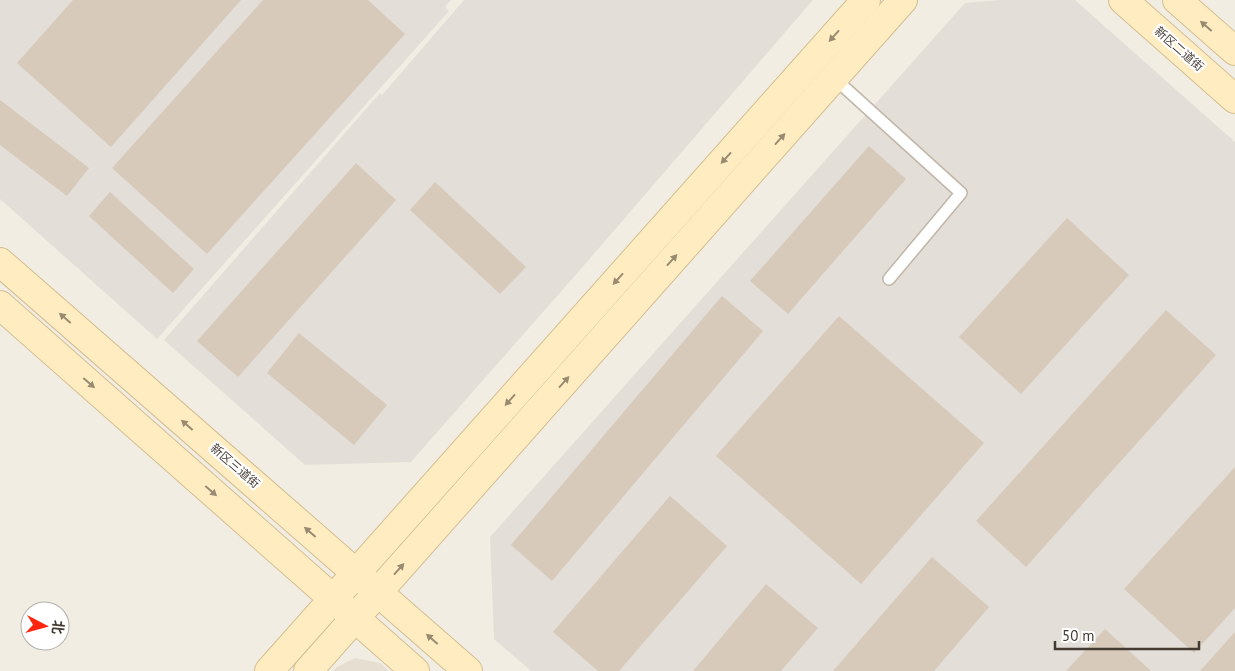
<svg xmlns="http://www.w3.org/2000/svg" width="1235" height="671" font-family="'PT Sans','Noto Sans SC',sans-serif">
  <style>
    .residential { fill: #e6ded1 }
    .industrial { fill: #e4ded8 }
    .building { fill: #d7cabb }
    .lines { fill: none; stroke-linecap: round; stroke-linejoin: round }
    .lane-casing { stroke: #c0b7a8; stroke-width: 14 }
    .secondary-casing { stroke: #d4be91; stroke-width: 30 }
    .lane { stroke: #fff; stroke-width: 11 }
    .secondary { stroke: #ffecc0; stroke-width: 28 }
    .oneway { fill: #988b72 }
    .labels { text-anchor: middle; stroke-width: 4.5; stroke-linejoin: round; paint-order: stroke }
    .street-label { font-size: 12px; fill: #443c33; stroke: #fff }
  </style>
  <rect width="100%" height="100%" fill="#f2ede3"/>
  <path class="residential" d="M355 658 380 663 389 671H333L337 667Z"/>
  <g class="industrial">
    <path d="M0 0H451L445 7 449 11 157 339 0 199Z"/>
    <path d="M464 0H813L580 270 411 462 305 465 164 340 380 93 382 95Z"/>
    <path d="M999 0H1075L1235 142V671H531L494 639 490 537 965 3Z"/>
  </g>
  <g class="building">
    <path d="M73 0H241L111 147 17 63Z"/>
    <path d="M263 0H368L405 34 207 254 112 168Z"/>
    <path d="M0 100 89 168 67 196 0 145Z"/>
    <path d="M869 146 906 179 788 314 750 281Z"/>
    <path d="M356 163 396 200 238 377 197 341Z"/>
    <path d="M435 182 526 267 500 294 410 210Z"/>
    <path d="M110 192 194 269 173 293 89 216Z"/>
    <path d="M1067 218 1129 275 1021 394 959 337Z"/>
    <path d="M722 296 763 331 552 581 511 545Z"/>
    <path d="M1166 310 1216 355 1026 567 976 521Z"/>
    <path d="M839 316 984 443 861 584 716 456Z"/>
    <path d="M299 333 387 405 354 445 267 373Z"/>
    <path d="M1235 467V608L1194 653 1124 589Z"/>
    <path d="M670 496 727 546 619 671H598L553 632Z"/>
    <path d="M932 557 989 607 934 671H833Z"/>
    <path d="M766 584 818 628 781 671H693Z"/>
    <path d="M1105 629 1151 671H1066Z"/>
    <path d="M1235 632V671H1200Z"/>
  </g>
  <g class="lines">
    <g class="lane-casing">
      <path id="lane" d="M833 77 961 193 889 279"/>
    </g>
    <g class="secondary-casing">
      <g id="secondary">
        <path d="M1123 0 1235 99"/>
        <path d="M1177 0 1235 51"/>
        <path d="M0 262 468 671"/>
        <path d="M0 305 415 671"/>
        <path d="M269 671 866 0"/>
        <path d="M308 671 903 0"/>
      </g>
    </g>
    <use href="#lane" class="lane"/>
    <use href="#secondary" class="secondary"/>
  </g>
  <defs><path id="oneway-solid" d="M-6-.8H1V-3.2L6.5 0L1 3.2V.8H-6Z" transform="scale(1.25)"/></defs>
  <g class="oneway">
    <use href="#oneway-solid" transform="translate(1206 26) rotate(-139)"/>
    <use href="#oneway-solid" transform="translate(834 36) rotate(132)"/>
    <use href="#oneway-solid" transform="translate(780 139) rotate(-48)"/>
    <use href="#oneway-solid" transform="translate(726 158) rotate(132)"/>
    <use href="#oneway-solid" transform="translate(672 260) rotate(-48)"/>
    <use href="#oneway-solid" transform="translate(618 279) rotate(132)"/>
    <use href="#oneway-solid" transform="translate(65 318) rotate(-139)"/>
    <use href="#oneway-solid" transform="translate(564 382) rotate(-48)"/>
    <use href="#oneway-solid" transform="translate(89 383) rotate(41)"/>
    <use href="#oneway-solid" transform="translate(510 400) rotate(132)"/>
    <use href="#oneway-solid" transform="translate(187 425) rotate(-139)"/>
    <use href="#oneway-solid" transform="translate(211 491) rotate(41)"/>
    <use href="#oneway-solid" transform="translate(310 532) rotate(-139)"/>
    <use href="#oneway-solid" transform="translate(399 569) rotate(-48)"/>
    <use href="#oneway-solid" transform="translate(432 639) rotate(-139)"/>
  </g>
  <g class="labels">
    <g class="street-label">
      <text transform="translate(1179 49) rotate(41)" y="4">新区二道街</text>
      <text transform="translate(235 466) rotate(41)" y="4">新区三道街</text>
    </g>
  </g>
  <g transform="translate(45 626) rotate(96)"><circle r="24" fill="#ffffff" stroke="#b4b1ad"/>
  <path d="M0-4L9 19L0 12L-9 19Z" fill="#ff240d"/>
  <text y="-8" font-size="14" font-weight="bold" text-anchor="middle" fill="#443c33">北</text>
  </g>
  <path d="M1055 641v8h144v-8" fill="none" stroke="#443c33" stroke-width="2.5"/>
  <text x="1062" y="641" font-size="15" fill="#443c33" stroke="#ffffff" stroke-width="4" paint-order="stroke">50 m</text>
</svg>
